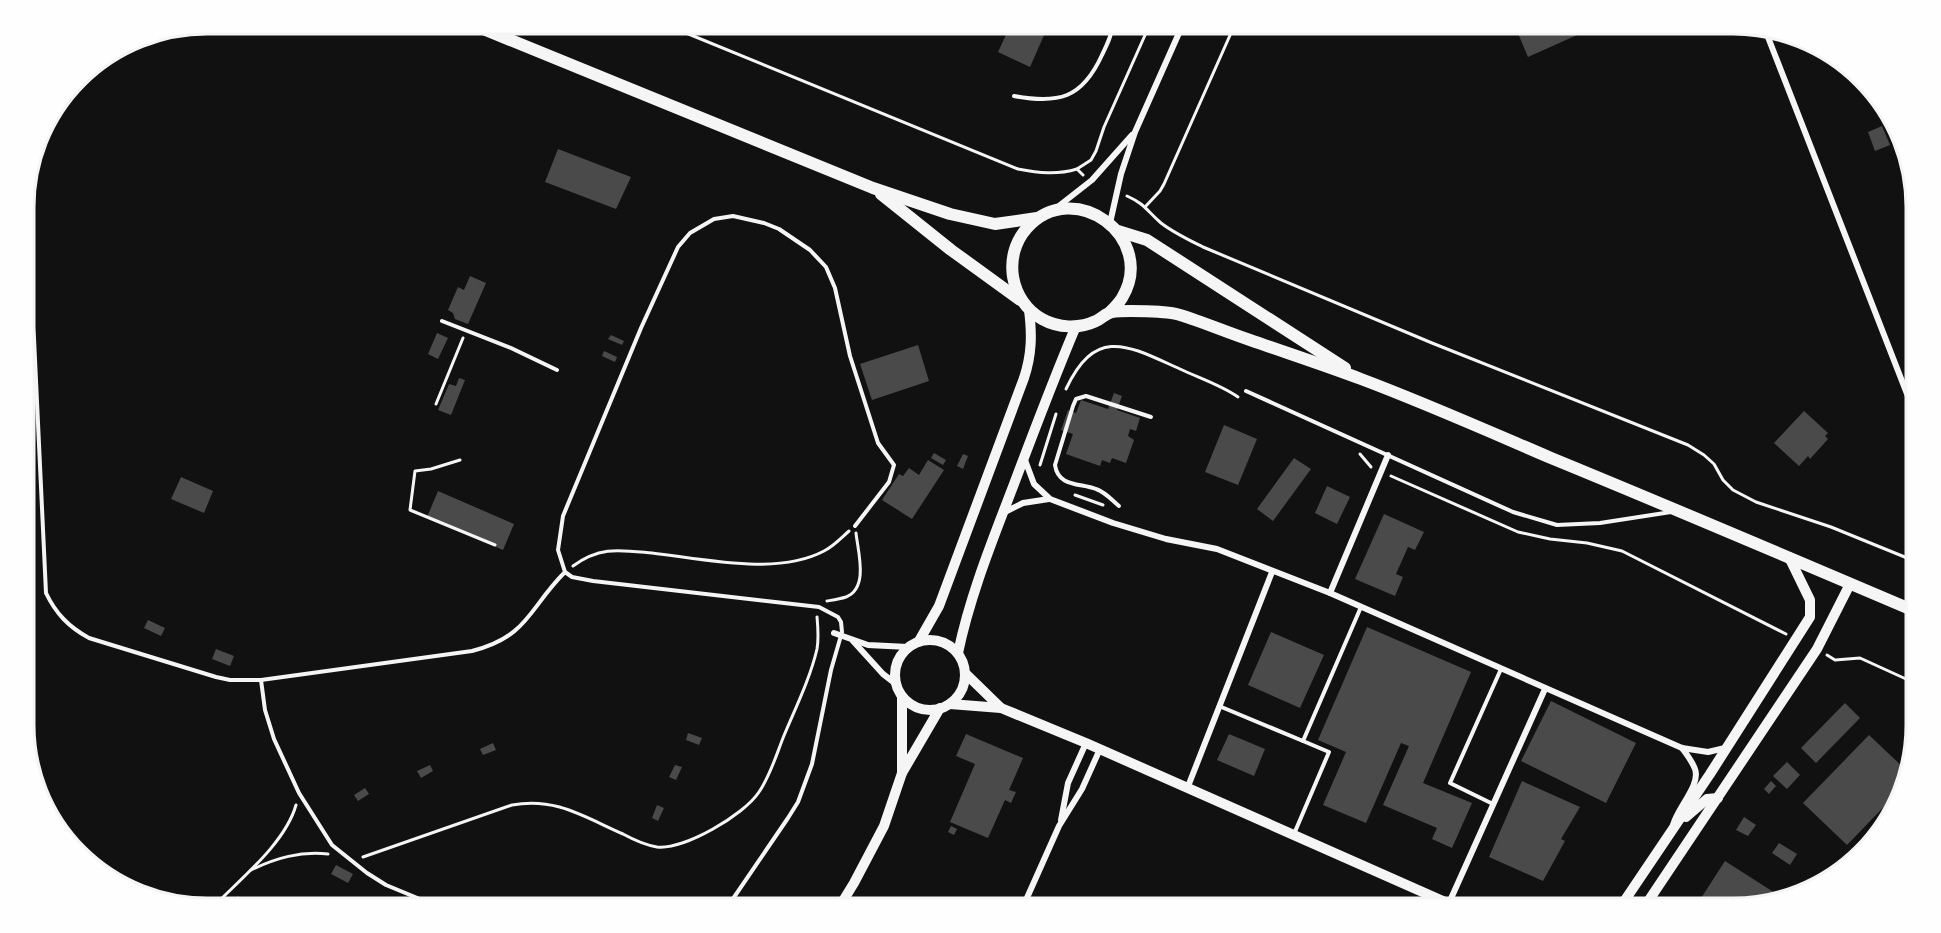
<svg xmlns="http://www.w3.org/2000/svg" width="1941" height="933" font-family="Signika,sans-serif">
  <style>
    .building { fill: #4a4a4a }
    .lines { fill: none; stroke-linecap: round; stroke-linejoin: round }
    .path { stroke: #f5f5f5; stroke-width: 3 }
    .service { stroke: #f5f5f5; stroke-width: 4 }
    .minor { stroke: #f5f5f5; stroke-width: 6 }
    .tertiary { stroke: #f5f5f5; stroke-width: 10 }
    .primary { stroke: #f5f5f5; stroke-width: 12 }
    .rim { fill: none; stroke: #f5f5f5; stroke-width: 3 }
  </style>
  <rect width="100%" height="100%" fill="#111"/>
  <g class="building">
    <path d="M1011 24H1049L1030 67 998 52Z"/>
    <path d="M1514 24H1593L1595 27 1528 57Z"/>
    <path d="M1882 126 1890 145 1875 151 1868 132Z"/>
    <path d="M558 149 631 177 616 209 545 182Z"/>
    <path d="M470 276 486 283 468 324 455 319 453 313 448 310 458 287 464 290Z"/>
    <path d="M437 333 448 338 438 359 428 354Z"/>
    <path d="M611 335 624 341 622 345 608 339Z"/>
    <path d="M918 345 929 381 872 400 860 364Z"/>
    <path d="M604 351 617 357 615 362 602 356Z"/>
    <path d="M459 378 465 380 451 415 438 410 449 384 456 386Z"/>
    <path d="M1114 393 1122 396 1117 410 1140 418 1136 431 1130 429 1128 436 1134 440 1126 463 1112 458 1110 463 1102 460 1100 466 1066 454 1073 434 1061 430 1068 410 1076 413 1081 400 1108 409Z"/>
    <path d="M1804 411 1828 433 1825 436 1828 439 1810 459 1808 456 1799 466 1774 443Z"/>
    <path d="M1224 425 1257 439 1238 485 1205 472Z"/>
    <path d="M934 453 946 460 943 465 931 458Z"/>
    <path d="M963 454 968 456 963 469 957 466Z"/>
    <path d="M1294 458 1311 469 1273 521 1257 509Z"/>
    <path d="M928 460 944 470 912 519 882 500 899 474 903 476 909 468 919 475Z"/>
    <path d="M181 477 213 491 204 513 171 499Z"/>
    <path d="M1327 486 1350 497 1337 524 1315 513Z"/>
    <path d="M438 491 514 524 503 550 427 517Z"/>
    <path d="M1384 514 1424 532 1415 550 1408 547 1396 574 1403 577 1395 596 1355 579Z"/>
    <path d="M148 620 165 628 161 636 144 628Z"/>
    <path d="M1367 627 1471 672 1423 783 1472 803 1452 848 1432 839 1437 828 1383 805 1409 746 1401 743 1366 823 1323 805 1346 752 1318 740Z"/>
    <path d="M1271 632 1324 655 1300 708 1248 685Z"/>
    <path d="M216 649 234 656 230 666 212 659Z"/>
    <path d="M1551 701 1636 743 1606 803 1521 761Z"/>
    <path d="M1845 703 1860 718 1816 763 1801 748Z"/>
    <path d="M688 733 702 738 699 745 686 740Z"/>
    <path d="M966 734 1023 758 1009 790 1016 792 1011 803 1005 800 988 838 950 822 975 764 956 756Z"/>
    <path d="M1229 734 1265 749 1254 776 1217 760Z"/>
    <path d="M1869 735 1907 771 1903 787 1847 845 1803 803Z"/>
    <path d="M493 743 496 750 483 755 480 749Z"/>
    <path d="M1787 762 1800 775 1787 789 1773 776Z"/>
    <path d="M430 765 433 771 421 778 417 771Z"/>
    <path d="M675 765 682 767 676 780 669 777Z"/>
    <path d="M1522 781 1580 807 1561 839 1565 841 1543 881 1489 857Z"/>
    <path d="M1771 781 1776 786 1769 794 1764 789Z"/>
    <path d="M365 788 369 794 358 801 354 795Z"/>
    <path d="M657 805 664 808 658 821 652 818Z"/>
    <path d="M1744 817 1756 825 1748 836 1736 830Z"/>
    <path d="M951 826 957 829 954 835 948 832Z"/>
    <path d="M1779 843 1797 854 1790 865 1772 853Z"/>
    <path d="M1725 861 1775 893 1770 900 1745 909H1694Z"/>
    <path d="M336 865 353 874 348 883 331 874Z"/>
    <path d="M238 896 242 901 233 908 228 903Z"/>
  </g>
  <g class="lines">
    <g class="path">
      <path d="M664 24 1018 169C1039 173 1057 175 1077 169L1083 175"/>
      <path d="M1077 169 1091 160 1096 151 1104 127 1150 24"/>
      <path d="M1127 196C1145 204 1147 211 1161 223 1174 233 1189 240 1203 247L1432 343 1688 445 1704 455 1714 464 1723 480 1733 490 1756 502 1831 527 1917 562"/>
      <path d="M1145 207 1160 191 1164 184 1235 24"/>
      <path d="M1066 389C1096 325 1129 346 1180 369 1199 378 1221 385 1238 397"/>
      <path d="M436 404 463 338"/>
      <path d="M1360 454 1371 467"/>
      <path d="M460 460 431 469 415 471 410 510 495 545"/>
      <path d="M1040 465 1056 414"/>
      <path d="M1391 476 1518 532 1550 539 1587 543 1622 551 1786 634"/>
      <path d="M1075 495 1103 505"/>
      <path d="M573 566C600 546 620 550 652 553 704 559 777 576 824 551 834 546 841 538 849 531"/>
      <path d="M827 601C833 600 840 599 846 597 869 588 858 552 856 533"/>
      <path d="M1827 655 1835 660 1860 658 1917 684"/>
      <path d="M363 857 512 805C556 797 584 817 623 834 634 840 645 845 657 847 684 850 744 815 759 792 770 776 776 756 783 738 795 709 810 679 817 649 819 638 818 628 817 617"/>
      <path d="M251 870C276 858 300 851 328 854"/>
      <path d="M211 909C239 880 285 844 296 805"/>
    </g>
    <g class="service">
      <path d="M1014 96C1058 104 1082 99 1102 55 1107 45 1112 35 1113 24"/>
      <path d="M25 248 34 338 46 593C56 614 69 627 89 638L216 677 230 680H261L472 651C529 636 528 609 565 572"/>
      <path d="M442 321 511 348 557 370"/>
      <path d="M1246 391 1513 512 1557 525 1600 523 1671 512"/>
      <path d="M1119 506C1112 500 1105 492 1096 489 1080 483 1058 487 1055 465L1073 406 1076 399 1086 396 1151 417"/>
      <path d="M261 680 265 710 274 739 299 793 332 845 367 873 386 885 444 909"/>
      <path d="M1219 706 1303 741"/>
      <path d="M1493 804 1450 783 1501 669"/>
      <path d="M1294 834 1329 752 1303 741 1361 607"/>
      <path d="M726 909 788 818 798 802 812 764 831 670 842 632 841 622 838 617 819 607 593 581 572 577 565 572 558 550 563 516 641 328 678 247 690 233 714 219 733 216 764 223 779 229 810 250 826 267 835 288 850 356 878 443 894 465 889 482 855 526"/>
    </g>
    <g class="minor">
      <path d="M1766 32 1909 399 1916 410"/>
      <path d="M1055 209 1092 180 1132 135"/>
      <path d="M1110 223 1121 174 1135 132 1183 24"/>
      <path d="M1025 460 1034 484 1050 499 1113 523 1166 539 1217 549 1330 593 1682 748 1708 752 1725 748"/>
      <path d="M1005 512 1023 503 1049 499"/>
      <path d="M1330 593 1388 455"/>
      <path d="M834 633 868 645 908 647"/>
      <path d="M853 641 883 674 896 684"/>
      <path d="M1187 789 1272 572"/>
      <path d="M1061 820 1068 783 1086 743"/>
      <path d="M1673 825C1677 808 1701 785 1695 769 1692 761 1687 755 1682 748"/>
      <path d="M1449 903 1545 689"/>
      <path d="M1022 909 1059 826 1082 789 1100 749"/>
      <path d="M1109 909V908"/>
    </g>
    <g class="tertiary">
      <circle cx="930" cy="675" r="35"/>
      <path d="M919 641 939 606 1024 378C1032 354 1032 334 1029 310"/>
      <path d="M958 653C970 595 993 539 1014 484 1034 431 1054 378 1076 326"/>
      <path d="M965 673 1001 708"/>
      <path d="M950 704 1001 708 1086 743 1461 909"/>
      <path d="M902 773V697"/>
      <path d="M1686 817 1707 799 1718 798"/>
      <path d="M838 909 854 883 884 826 902 773 940 708"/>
      <path d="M1619 909 1710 774 1810 617V600L1789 557"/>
      <path d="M1643 909 1817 649 1850 584"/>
    </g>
    <g class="primary">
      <path d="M471 24 873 188 950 214 995 224 1037 218"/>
      <path d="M881 194 951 250 1020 300"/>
      <path d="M1118 231 1147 240 1345 368"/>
      <path d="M1110 312C1114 308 1119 303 1122 298 1158 238 1074 176 1027 228 1002 256 1010 301 1042 319 1058 328 1079 329 1096 321 1101 319 1106 313 1112 312 1123 310 1170 311 1180 315 1203 322 1226 332 1250 340 1287 353 1324 365 1361 379 1425 403 1488 431 1551 458 1673 508 1795 560 1917 612"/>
    </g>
  </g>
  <path d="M0 0H1941V933H0ZM207 34H1733A173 173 0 0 1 1906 207V725A173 173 0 0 1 1733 898H207A173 173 0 0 1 34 725V207A173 173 0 0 1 207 34Z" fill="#fefefe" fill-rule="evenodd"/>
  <path class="rim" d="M207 34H1733A173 173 0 0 1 1906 207V725A173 173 0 0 1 1733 898H207A173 173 0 0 1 34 725V207A173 173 0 0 1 207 34Z"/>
</svg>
